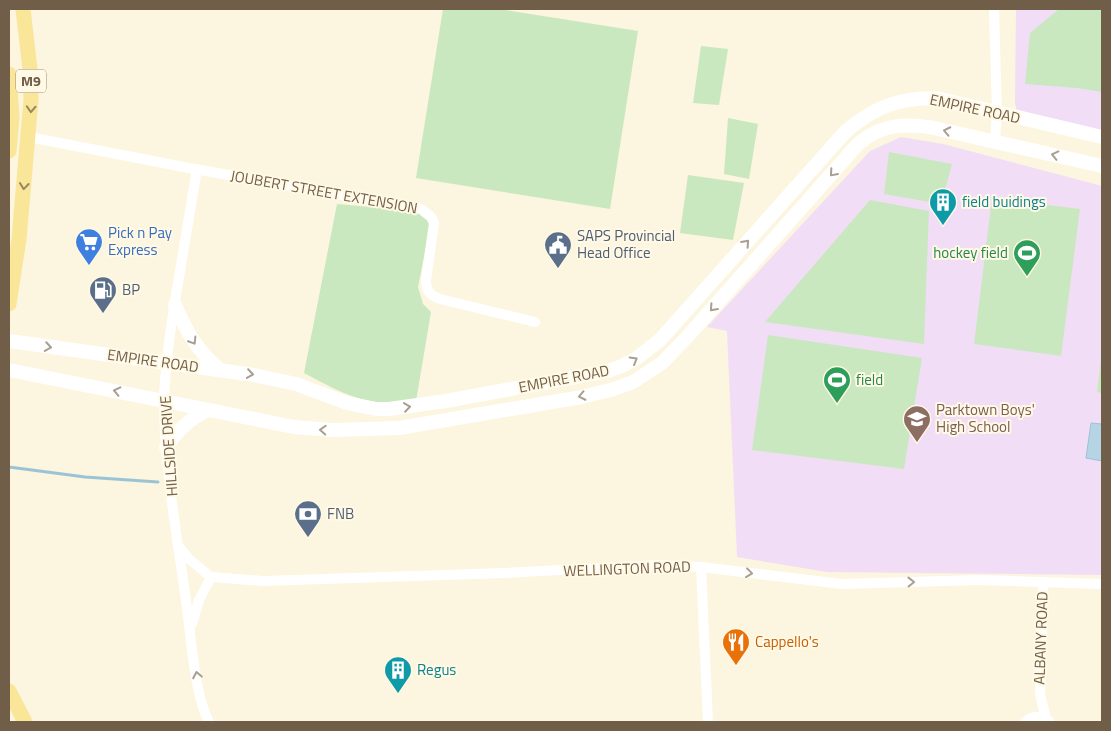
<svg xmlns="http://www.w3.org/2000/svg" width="1111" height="731" font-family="'Titillium Web',sans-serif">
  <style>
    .education { fill: #f2ddf7 }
    .green { fill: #c9e8bf }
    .water { fill: #b5d5e4; stroke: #9bc3d6 }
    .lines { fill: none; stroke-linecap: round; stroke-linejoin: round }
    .stream { stroke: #9bc3d6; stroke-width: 3 }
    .minor { stroke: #fff; stroke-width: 10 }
    .secondary { stroke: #fff; stroke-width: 14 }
    .primary { stroke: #fae698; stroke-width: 15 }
    .oneway { stroke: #9a8760 }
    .oneway2 { stroke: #aa9e91 }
    .labels { text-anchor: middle; stroke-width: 4; stroke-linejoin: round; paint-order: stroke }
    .shield { fill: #fff9e5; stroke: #9c8c77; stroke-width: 1 }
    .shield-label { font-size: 14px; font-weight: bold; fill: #715e48 }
    .street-label { font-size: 15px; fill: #715e48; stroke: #fff9e5 }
    .culture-label { font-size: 15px; fill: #0d838f; stroke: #fff9e5; text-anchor: start }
    .shop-label { font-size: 15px; fill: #366cbe; stroke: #fff9e5; text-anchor: start }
    .service-label { font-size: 15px; fill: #4e5e75; stroke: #fff9e5; text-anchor: start }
    .leisure-label { font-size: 15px; fill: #27864d; stroke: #fff9e5; text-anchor: end }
    .education-label { font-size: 15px; fill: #785e54; stroke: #fff9e5; text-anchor: start }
    .food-label { font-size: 15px; fill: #c56008; stroke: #fff9e5; text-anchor: start }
  </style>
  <rect width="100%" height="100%" fill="#fcf5df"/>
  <g class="education">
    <path d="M1016 9H1102V132L1018 115 1015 103Z"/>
    <path d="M901 137 943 144 1102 186V575L827 572 737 557 727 331 707 327 870 151Z"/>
  </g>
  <g class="green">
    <path d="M443 9H499L638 31 610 209 416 178Z"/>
    <path d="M1059 9H1102V92L1077 88 1025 84 1030 33Z"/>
    <path d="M701 46 728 49 719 105 693 103Z"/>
    <path d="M728 118 758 124 749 179 724 174Z"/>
    <path d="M889 152 952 164 941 204 884 194Z"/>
    <path d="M688 175 744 183 733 240 680 233Z"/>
    <path d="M992 198 1080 209 1061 356 974 344Z"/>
    <path d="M870 200 929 211 924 344 765 322Z"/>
    <path d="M337 204 415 211 431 221 418 287 423 304 431 312 416 401C399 403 382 404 365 400 344 395 323 383 304 373Z"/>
    <path d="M768 335 922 358 904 469 752 450Z"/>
    <path d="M1102 352V393L1097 392Z"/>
  </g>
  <path class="water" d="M1091 423 1102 424V461L1086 458Z"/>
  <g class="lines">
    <path class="stream" d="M9 467 85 477 158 482"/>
    <g class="minor">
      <path d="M994 9 997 114 995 141"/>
      <path d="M29 137 189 168 421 209 431 217 434 223 426 280C426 293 432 297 444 300L535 322"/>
      <path d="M197 169C190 209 184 249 177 289 171 326 165 364 164 401 164 469 178 540 187 608 191 639 195 696 209 722"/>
      <path d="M179 547 189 559 211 577 263 581 504 573 657 565 701 567 842 584 980 580 1102 584"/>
      <path d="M701 567 708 722"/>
      <path d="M1043 582 1040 694 1046 719"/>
      <path d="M192 624 199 600 211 577"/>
      <path d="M1025 722C1032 716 1041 715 1049 721"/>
    </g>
    <g class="secondary">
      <path d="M175 305C187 333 197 350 220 370"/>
      <path d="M9 341 254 375 296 384 347 403 376 409H389L446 401 608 371 622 366 637 358 660 340 846 131C875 107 898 98 936 98L1102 137"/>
      <path d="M9 370 294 427 332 430 399 428 582 397 614 389 633 382 662 363 688 336 858 144C881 124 905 123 934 128L1102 166"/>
      <path d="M166 447C178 430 189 419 208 410"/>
    </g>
    <g class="primary">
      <path d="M9 74 12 116 9 151"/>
      <path d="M9 304 19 239 31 99 30 69 23 9"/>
      <path d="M9 691 25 722"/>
    </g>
  </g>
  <defs><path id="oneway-chevron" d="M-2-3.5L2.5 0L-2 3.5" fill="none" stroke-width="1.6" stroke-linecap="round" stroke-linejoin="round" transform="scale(1.25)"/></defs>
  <g class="oneway">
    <use href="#oneway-chevron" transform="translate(31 109) rotate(93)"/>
    <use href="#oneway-chevron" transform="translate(24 186) rotate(96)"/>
  </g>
  <g class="oneway2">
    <use href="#oneway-chevron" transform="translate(947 131) rotate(-168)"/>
    <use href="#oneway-chevron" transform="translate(1055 155) rotate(-167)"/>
    <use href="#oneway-chevron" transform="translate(833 173) rotate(131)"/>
    <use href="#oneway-chevron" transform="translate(746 243) rotate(-48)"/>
    <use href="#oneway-chevron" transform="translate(713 308) rotate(132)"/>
    <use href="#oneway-chevron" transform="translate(193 341) rotate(58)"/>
    <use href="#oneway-chevron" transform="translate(48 347) rotate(9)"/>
    <use href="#oneway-chevron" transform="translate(634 360) rotate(-30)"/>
    <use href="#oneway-chevron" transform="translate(250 374) rotate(8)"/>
    <use href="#oneway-chevron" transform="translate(117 391) rotate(-167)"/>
    <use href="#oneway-chevron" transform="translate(582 396) rotate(168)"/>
    <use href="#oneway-chevron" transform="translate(407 407) rotate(-8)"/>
    <use href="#oneway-chevron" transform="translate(323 430) rotate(-177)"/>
    <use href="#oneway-chevron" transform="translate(749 573) rotate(7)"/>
    <use href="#oneway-chevron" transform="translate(911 582) rotate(-1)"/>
    <use href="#oneway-chevron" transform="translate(197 675) rotate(-101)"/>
  </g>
  <defs>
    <g id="building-pin" transform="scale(1.4375)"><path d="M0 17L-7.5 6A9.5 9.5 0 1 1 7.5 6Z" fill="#0f9aa8" stroke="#fff9e5"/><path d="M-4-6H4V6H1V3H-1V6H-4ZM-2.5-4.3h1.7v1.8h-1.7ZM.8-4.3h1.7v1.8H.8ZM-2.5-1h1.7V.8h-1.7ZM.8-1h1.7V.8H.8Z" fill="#fff"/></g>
    <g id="supermarket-pin" transform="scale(1.4375)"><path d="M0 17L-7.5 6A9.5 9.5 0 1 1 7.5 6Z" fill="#3f7fe0" stroke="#fff9e5"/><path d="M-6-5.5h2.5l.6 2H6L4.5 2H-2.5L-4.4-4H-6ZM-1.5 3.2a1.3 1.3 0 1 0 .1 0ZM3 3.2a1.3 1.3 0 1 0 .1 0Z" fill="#fff"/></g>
    <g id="civic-pin" transform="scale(1.4375)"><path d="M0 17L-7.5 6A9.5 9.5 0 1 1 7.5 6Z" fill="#5c6f8a" stroke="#fff9e5"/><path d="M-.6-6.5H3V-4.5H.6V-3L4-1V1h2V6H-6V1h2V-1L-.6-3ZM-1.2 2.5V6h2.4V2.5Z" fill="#fff"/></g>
    <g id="stadium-pin" transform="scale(1.4375)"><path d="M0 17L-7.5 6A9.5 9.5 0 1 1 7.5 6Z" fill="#2e9e5b" stroke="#fff9e5"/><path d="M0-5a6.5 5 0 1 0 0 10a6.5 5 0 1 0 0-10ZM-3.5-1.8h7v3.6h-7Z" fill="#fff"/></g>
    <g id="fuel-pin" transform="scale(1.4375)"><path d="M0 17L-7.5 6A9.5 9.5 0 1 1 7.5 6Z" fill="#5c6f8a" stroke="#fff9e5"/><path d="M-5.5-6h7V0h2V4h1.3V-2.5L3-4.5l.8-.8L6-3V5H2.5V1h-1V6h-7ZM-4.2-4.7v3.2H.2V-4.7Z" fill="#fff"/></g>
    <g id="school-pin" transform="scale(1.4375)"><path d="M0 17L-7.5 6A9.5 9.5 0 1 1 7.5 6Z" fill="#8d6e63" stroke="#fff9e5"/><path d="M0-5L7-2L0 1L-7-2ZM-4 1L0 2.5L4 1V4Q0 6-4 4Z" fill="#fff"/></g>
    <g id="bank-pin" transform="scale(1.4375)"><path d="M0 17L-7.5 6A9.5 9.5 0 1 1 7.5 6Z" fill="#5c6f8a" stroke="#fff9e5"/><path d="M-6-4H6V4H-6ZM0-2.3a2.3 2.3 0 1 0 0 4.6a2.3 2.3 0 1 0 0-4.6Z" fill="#fff"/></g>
    <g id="restaurant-pin" transform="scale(1.4375)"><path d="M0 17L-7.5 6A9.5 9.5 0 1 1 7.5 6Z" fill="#e8710a" stroke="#fff9e5"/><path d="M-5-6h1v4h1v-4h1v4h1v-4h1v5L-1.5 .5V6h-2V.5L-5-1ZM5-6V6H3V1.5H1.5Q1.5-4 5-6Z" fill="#fff"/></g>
  </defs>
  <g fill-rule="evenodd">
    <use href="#building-pin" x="943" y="202"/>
    <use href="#supermarket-pin" x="89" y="242"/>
    <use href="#civic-pin" x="558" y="245"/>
    <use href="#stadium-pin" x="1027" y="253"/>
    <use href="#fuel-pin" x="103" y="290"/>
    <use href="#stadium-pin" x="837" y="380"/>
    <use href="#school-pin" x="917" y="419"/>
    <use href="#bank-pin" x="308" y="514"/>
    <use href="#restaurant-pin" x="736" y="642"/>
    <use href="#building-pin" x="398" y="670"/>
  </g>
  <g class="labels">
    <rect class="shield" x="16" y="69.5" width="30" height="23" rx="4"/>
    <g class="shield-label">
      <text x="31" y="86">M9</text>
    </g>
    <g class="street-label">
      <text transform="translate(975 109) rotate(12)" y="5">EMPIRE ROAD</text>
      <text transform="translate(324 192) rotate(10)" y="5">JOUBERT STREET EXTENSION</text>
      <text transform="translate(153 361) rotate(8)" y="5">EMPIRE ROAD</text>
      <text transform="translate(564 379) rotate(-11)" y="5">EMPIRE ROAD</text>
      <text transform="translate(169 446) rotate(-94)" y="5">HILLSIDE DRIVE</text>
      <text transform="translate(627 569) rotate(-2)" y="5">WELLINGTON ROAD</text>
      <text transform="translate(1041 638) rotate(-88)" y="5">ALBANY ROAD</text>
    </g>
    <g class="culture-label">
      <text x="962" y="207">field buidings</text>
      <text x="417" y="675">Regus</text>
    </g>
    <g class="shop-label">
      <text x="108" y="238">Pick n Pay<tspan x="108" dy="17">Express</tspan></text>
    </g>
    <g class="service-label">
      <text x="577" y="241">SAPS Provincial<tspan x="577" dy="17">Head Office</tspan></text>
      <text x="122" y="295">BP</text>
      <text x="327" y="519">FNB</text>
    </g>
    <g class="leisure-label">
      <text x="1008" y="258">hockey field</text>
      <text x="856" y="385" text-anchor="start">field</text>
    </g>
    <g class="education-label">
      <text x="936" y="415">Parktown Boys'<tspan x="936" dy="17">High School</tspan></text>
    </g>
    <g class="food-label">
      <text x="755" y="647">Cappello's</text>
    </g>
  </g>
  <rect width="1111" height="731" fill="none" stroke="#715e48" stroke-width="20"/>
</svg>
